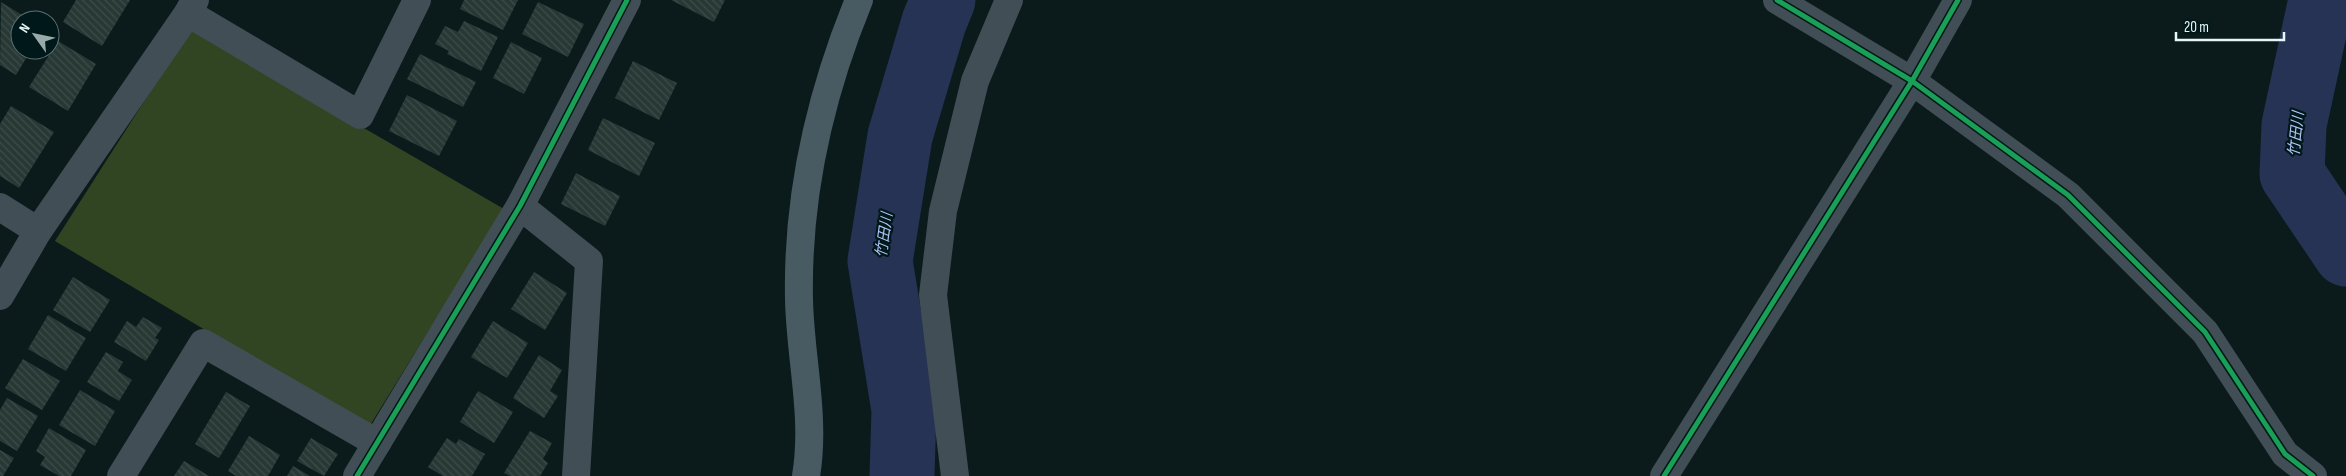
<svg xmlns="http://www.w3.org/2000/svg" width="2346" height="476" font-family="'Sofia Sans Condensed','Noto Sans JP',sans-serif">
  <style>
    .park { fill: #324523 }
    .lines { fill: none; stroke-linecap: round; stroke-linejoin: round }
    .river { stroke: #263354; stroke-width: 65 }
    .building { fill: url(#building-back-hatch) }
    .street { stroke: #414e55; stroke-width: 28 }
    .secondary { stroke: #485a62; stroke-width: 28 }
    .cycleway-casing { stroke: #001819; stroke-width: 8 }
    .cycleway { stroke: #1a9f57; stroke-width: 5 }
    .labels { text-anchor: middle; stroke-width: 4.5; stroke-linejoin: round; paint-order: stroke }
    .water-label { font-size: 15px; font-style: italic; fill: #b1c5f9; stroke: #001819 }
  </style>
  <defs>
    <pattern id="building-back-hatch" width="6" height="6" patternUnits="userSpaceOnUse" patternTransform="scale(1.25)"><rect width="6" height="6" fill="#273835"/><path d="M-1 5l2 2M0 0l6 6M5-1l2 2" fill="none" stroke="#3c4c49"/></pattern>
  </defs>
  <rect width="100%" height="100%" fill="#0b1b1c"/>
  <path class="park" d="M191 28 504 209 369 427 55 241Z"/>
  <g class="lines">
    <g class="river">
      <path d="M2321 0 2294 125 2292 174 2346 254"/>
      <path d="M902 476 904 410 880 261 900 136 934 22 943 0"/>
    </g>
  </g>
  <g class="building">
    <path d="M76 0H130L102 46 63 22Z"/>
    <path d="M464 0H518L503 30 460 9Z"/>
    <path d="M671 0H725L714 22Z"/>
    <path d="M1 2 30 20H20V50H31L16 75 0 65Z"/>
    <path d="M538 2 584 24 568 57 522 34Z"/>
    <path d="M464 21 498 37 481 71 447 54 449 51 435 44 445 26 458 32Z"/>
    <path d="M58 41 96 64 68 111 29 87Z"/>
    <path d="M511 42 542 58 524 94 493 78Z"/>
    <path d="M420 54 476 82 463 107 407 79Z"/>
    <path d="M633 61 677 83 659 120 615 98Z"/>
    <path d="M407 95 457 121 439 156 389 131Z"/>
    <path d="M11 106 54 132 19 188 0 176V124Z"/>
    <path d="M603 118 655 143 639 176 588 150Z"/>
    <path d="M576 173 620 196 605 226 561 204Z"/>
    <path d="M534 272 567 293 545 330 511 309Z"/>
    <path d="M73 277 110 300 90 332 53 310Z"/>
    <path d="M48 315 86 338 66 371 28 349Z"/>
    <path d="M143 317 162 328 155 338 159 340 146 361 114 342 127 321 136 327Z"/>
    <path d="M493 321 528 343 507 378 471 357Z"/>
    <path d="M106 352 123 362 118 371 132 380 119 401 87 382Z"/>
    <path d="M539 355 562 370 550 391 558 396 544 418 513 398Z"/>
    <path d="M23 359 60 381 42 410 5 388Z"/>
    <path d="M80 390 115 411 95 446 59 425Z"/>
    <path d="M478 391 513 412 494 443 460 422Z"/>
    <path d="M226 392 250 406 219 458 195 444Z"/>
    <path d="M7 398 38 416 17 451 0 441V410Z"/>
    <path d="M49 428 86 450 71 476H59L40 465 45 457 36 451Z"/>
    <path d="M530 431 552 443 543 459 548 463 540 476H510L504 473Z"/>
    <path d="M249 436 280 455 268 476H236L228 471Z"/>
    <path d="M311 438 338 454 324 476 297 461Z"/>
    <path d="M447 438 456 444 459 439 485 454 472 476H443L428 467Z"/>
    <path d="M0 450 14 458 3 476H0Z"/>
    <path d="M184 461 209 476H174Z"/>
    <path d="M293 466 310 476H287Z"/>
  </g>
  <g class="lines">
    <g class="street">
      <path d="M1777 0 1912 81 2068 195 2205 332 2285 454 2313 476"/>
      <path d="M188 13 360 115 417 0"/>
      <path d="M520 206 589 261 576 476"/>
      <path d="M0 207 38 231"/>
      <path d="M0 296 38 231 188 13 195 0"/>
      <path d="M121 476 203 343 377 443"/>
      <path d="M357 476 520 206 627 0"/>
      <path d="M955 476 933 295 943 211 975 81 1009 0"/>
      <path d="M1664 476 1912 81 1958 0"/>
    </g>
    <path class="secondary" d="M806 476C816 417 800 357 799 299 797 196 820 95 859 0"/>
    <g class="cycleway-casing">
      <g id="cycleway">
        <path d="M1777 0 1912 81 2068 195 2205 332 2285 454 2313 476"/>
        <path d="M357 476 520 206 627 0"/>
        <path d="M1664 476 1912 81 1958 0"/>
      </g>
    </g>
    <use href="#cycleway" class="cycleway"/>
  </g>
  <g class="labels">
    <g class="water-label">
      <text transform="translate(2296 134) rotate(-84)" y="5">竹田川</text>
      <text transform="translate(884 235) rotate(-82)" y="5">竹田川</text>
    </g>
  </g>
  <g transform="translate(35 35) rotate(303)"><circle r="24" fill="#001819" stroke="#5c7172"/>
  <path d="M0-4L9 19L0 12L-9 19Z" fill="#99aaaa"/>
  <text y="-8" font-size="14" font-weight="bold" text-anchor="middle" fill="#e6f7f7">N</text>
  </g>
  <path d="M2176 32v8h108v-8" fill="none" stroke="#e6f7f7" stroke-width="2.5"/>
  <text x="2184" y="32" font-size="15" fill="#e6f7f7" stroke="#001819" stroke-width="4" paint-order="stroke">20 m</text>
</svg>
